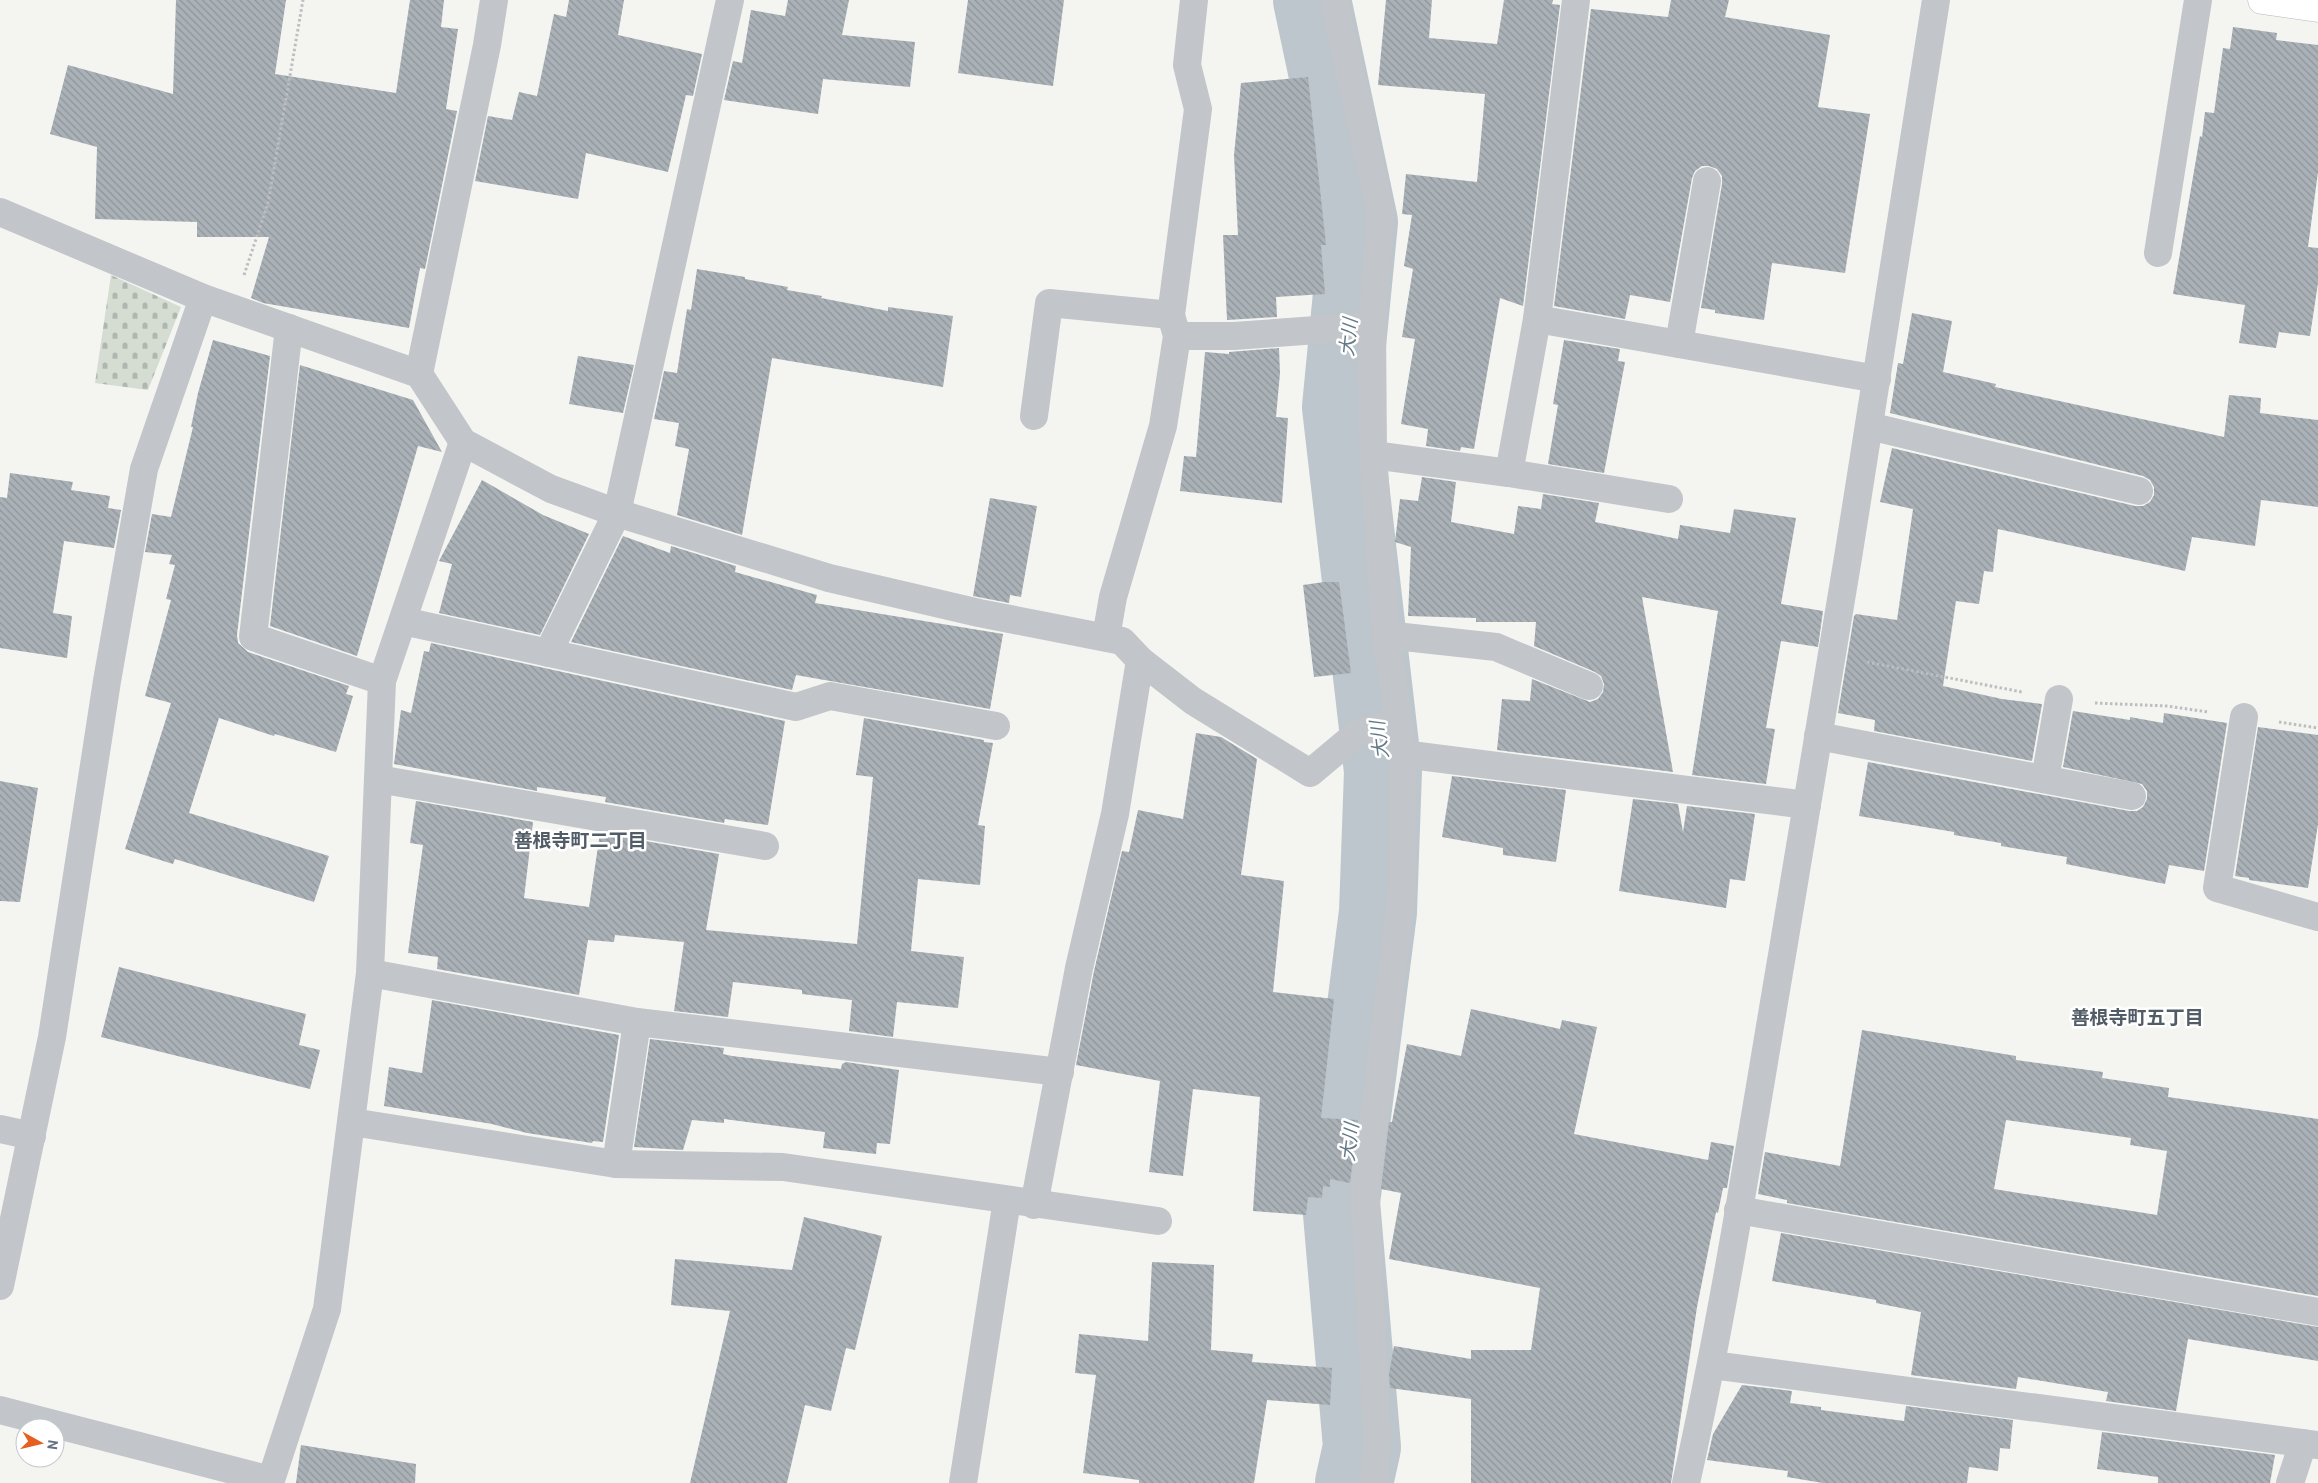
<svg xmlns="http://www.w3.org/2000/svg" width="2318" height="1483" font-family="Barlow,'Noto Sans JP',sans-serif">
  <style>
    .cemetery { fill: url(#cemetery-stones) }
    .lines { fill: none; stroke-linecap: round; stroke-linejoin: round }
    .river { stroke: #bdc6cc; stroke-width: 78 }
    .building { fill: url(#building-back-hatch); fill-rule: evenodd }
    .highway-casing { stroke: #b5b8bb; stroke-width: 29 }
    .path { stroke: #bcbec0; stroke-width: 3; stroke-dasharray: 2.5 2.5; stroke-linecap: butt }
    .minor { stroke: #c2c5c9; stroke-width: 28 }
    .highway { stroke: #fff; stroke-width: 28 }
    .labels { text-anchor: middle; stroke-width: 5; stroke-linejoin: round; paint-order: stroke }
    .water-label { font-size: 19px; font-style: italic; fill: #637a86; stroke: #fff }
    .neighbourhood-label { font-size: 19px; font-weight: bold; fill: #515c67; stroke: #fff }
  </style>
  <defs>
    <pattern id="cemetery-stones" width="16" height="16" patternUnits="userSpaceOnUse" patternTransform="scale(1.25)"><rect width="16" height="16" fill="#d5dcd2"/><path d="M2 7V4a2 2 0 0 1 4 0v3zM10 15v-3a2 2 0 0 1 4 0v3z" fill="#b0b7b0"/></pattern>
    <pattern id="building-back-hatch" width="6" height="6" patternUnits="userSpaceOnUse" patternTransform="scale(1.25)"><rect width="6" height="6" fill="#aab1b7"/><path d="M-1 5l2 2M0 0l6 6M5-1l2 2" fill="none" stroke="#8e949a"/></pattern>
  </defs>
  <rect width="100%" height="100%" fill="#f4f5f1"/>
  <path class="cemetery" d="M111 275 181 307 148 390 95 383Z"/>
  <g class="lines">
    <path class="river" d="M1312 0 1359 222 1341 407 1383 771 1378 912 1341 1202 1362 1447 1354 1483"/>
  </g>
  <g class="building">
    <path d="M176 0H286L275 74 396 93 410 0H444L441 27 458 29 446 109 457 111 425 269 420 268 409 328 263 303 251 298 269 237H197V222L95 219 97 147 50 134 68 65 173 94Z"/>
    <path d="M569 0H624L618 35 702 54 693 96 686 95 668 172 586 153 578 199 475 181 488 116 512 120 519 92 537 96 554 14 566 17Z"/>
    <path d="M788 0H849L842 35 915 42 910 87 823 79 818 114 724 100 733 61 742 63 751 10 785 16Z"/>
    <path d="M968 0H1064L1053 86 958 73Z"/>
    <path d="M1386 0H1432L1429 38 1497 44 1504 0H1553L1552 4 1560 5 1523 306 1500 298 1474 449 1461 447 1460 451 1426 446 1428 429 1401 424 1415 339 1402 337 1413 269 1404 266 1412 215 1402 214 1406 174 1477 182 1485 94 1378 85Z"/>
    <path d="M1671 0H1729L1725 17 1830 35 1818 107 1870 114 1845 273 1772 263 1764 320 1715 313V310L1701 308 1722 184V176L1717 169 1709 166H1702L1695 171 1692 178 1670 302 1630 295 1625 319 1554 306 1591 9 1668 17Z"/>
    <path d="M2233 27 2277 33 2276 40 2318 45V172L2308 247 2318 248V283L2310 336 2279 332 2276 348 2239 343 2245 305 2173 294 2200 136 2202 137 2205 112 2214 113 2223 48 2230 49Z"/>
    <path d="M1308 77 1326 245H1321L1325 294 1276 297 1277 317 1227 320 1223 235H1238L1234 155 1241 83Z"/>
    <path d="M697 269 745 277V279L788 287 787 290 822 296 821 298 888 311V307L953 316 943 387 772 358 742 535 677 515 689 449 675 446 679 423 654 419 664 371 677 373 687 309 691 310Z"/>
    <path d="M1912 313 1952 321 1943 372 1996 384 1995 387 2224 437 2229 395 2261 398 2260 413 2318 420V507L2261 500 2255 546 2192 537 2185 571 1998 529 1993 572 1984 571 1979 604 1956 601 1943 686 2002 699 2042 704 2032 761 1874 731 1875 720 1838 713 1854 616 1856 614 1897 620 1913 509 1880 502 1892 448 2135 506H2143L2150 502 2154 495V487L2150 480 2143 476 1890 413 1898 363 1903 364Z"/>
    <path d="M213 340 270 356 237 635 238 643 248 652 349 686 346 694 353 696 336 752 275 734 274 736 219 718 189 813 329 856 314 902 175 859 173 864 125 849 171 703 145 696 171 600 166 599 175 565 169 564 172 555 145 552 152 514 171 517 193 427H191L198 393Z"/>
    <path d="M1564 340 1620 349 1618 361 1625 362 1604 473 1548 464 1558 405 1553 404Z"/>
    <path d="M1279 348 1280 373 1276 417 1288 418 1282 503 1180 491 1184 456 1196 457 1205 352 1229 354V352Z"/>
    <path d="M578 356 634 365 623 413 569 404Z"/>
    <path d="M300 365 413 400 442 452 418 446 357 656 270 626Z"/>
    <path d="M10 473 73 482 71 490 110 496 108 508 121 510 114 548 64 541 53 613 72 616 67 658 0 648V497L7 498Z"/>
    <path d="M1422 477 1456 482 1451 522 1514 534 1518 506 1541 509 1543 494 1599 503 1595 522 1678 539 1680 525 1730 533 1734 509 1796 518 1781 604 1823 611 1818 647 1781 641 1766 728 1775 729 1766 784 1692 775 1718 611 1642 597 1673 772 1497 750 1502 699 1530 701 1532 679 1590 702 1598 699 1603 692 1604 684 1601 676 1595 672 1534 646 1536 622H1476V618L1408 616 1411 547 1395 542 1400 499 1418 501Z"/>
    <path d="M482 480 543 515 589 534 540 635 439 613 452 564 439 561Z"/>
    <path d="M990 498 1037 506 1021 597 1010 595 1009 603 973 596Z"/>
    <path d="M623 536 670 553 671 546 736 566 735 572 817 595 815 603 1003 634 990 709 796 675 792 690 571 642Z"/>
    <path d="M1324 582H1339L1351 673 1314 677 1303 585Z"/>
    <path d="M431 643 785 721 768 825 725 819 724 823 605 802 606 797 537 787V791L394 764 401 710 411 713 424 651 429 652Z"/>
    <path d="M2073 711 2130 720V717L2163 723 2164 713 2227 723 2204 871 2169 865 2165 884 2066 864 2067 857 2001 846V843L1954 835V832L1859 816 1868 762 2129 811H2137L2143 807 2147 799V791L2142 784 2063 767Z"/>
    <path d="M864 718 984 740V742L993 743 978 825 985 826 980 885 918 879 911 951 964 957 958 1008 897 1002 893 1037 849 1031 852 1000 802 994V990L733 982 728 1017 674 1011 684 942 615 935 614 942 588 940 579 995 437 969 438 957 408 953 423 845 410 843 416 801 533 822 524 898 589 907 600 833 719 854 706 930 857 944 873 777 856 775Z"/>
    <path d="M2258 727 2318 735V824L2308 888 2249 880V878L2235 876Z"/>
    <path d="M1196 733 1221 737 1257 759 1241 875 1284 881 1273 992 1334 999 1321 1118 1358 1120 1350 1183 1330 1179V1187L1323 1186 1322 1198 1308 1197 1306 1215 1253 1211 1260 1097 1193 1089 1183 1176 1149 1172 1160 1081 1076 1065 1094 971 1122 851 1129 852 1138 810 1183 819Z"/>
    <path d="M1452 776 1566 790 1556 862 1503 855V848L1442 837Z"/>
    <path d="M0 781 38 788 20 902 0 901Z"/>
    <path d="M1633 799 1678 804 1683 832 1687 806 1755 814 1745 881 1730 879 1726 908 1619 891Z"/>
    <path d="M119 967 306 1014 299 1045 320 1050 310 1089 101 1037Z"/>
    <path d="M432 1000 619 1035 603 1142 593 1141 592 1143 527 1133 492 1124 384 1106 389 1067 422 1073Z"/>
    <path d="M1471 1009 1560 1029 1562 1020 1597 1027 1574 1134 1708 1160 1711 1142 1734 1146 1727 1188H1723L1718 1213 1716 1212 1697 1307 1671 1483H1471V1399L1390 1388 1389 1374 1394 1346 1471 1359V1350H1531L1540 1288 1389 1259 1401 1193 1381 1189 1389 1122H1392L1407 1044 1461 1056Z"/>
    <path d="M1862 1030 2016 1056V1060L2103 1072 2102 1078 2169 1088 2168 1097 2318 1119V1296L1787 1203V1200L1758 1194 1765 1152 1840 1166ZM2006 1120 2131 1138 2130 1145 2167 1151 2157 1215 1994 1189Z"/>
    <path d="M650 1039 724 1048 723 1054 732 1056 841 1069 842 1064 846 1062 899 1070 890 1144 877 1143 876 1154 823 1148 825 1132 724 1119V1123L692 1120 683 1150 634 1147Z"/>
    <path d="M804 1217 882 1236 855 1350 846 1348 831 1411 805 1405 787 1483H690L730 1311 671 1305 675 1259 792 1270Z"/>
    <path d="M1781 1233 2318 1327V1361L2188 1339 2176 1411 2106 1401 2108 1392 2018 1377 2016 1389 1911 1375 1921 1312 1876 1303V1300L1772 1281Z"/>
    <path d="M1152 1262 1214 1265 1211 1350 1253 1354 1252 1362 1332 1368 1330 1405 1267 1400 1254 1483H1139V1480L1083 1473 1096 1375 1075 1373 1079 1334 1148 1341Z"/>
    <path d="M1742 1385 1792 1391 1790 1403 1821 1407V1410L1904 1421 1906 1406 2013 1420 2010 1449 2000 1448 1998 1471 1969 1467 1967 1483H1823L1787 1477 1788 1471 1707 1460 1713 1434Z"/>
    <path d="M2102 1432 2275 1455 2270 1483H2158V1477L2097 1469Z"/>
    <path d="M301 1445 416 1464 415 1483H296Z"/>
  </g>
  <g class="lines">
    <g class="highway-casing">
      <path id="highway" d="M2262 0 2318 8"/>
    </g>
    <g class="path">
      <path d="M244 275 268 203 303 0"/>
      <path d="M1867 662 2022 692"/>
      <path d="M2095 703 2167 706 2208 712"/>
      <path d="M2279 722 2318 728"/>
    </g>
    <g class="minor">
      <path d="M1334 0 1381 214 1372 326 1373 455 1386 635 1403 754 1402 891 1365 1190 1377 1441 1374 1483"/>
      <path d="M0 212 203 298 419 374 463 442 551 489 617 513 829 578 979 613 1122 641 1140 660 1193 701 1310 773 1359 732 1397 723"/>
      <path d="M2158 253 2198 0"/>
      <path d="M1537 319 1877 379"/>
      <path d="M289 328 253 637 382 681"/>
      <path d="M1177 336H1234L1372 326"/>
      <path d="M1679 344 1707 181"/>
      <path d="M419 374 487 45 494 0"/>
      <path d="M1034 416 1049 303 1171 315"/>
      <path d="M1869 426 2139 491"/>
      <path d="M1373 455 1509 473 1537 319 1576 0"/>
      <path d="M1509 473 1669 499"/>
      <path d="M403 621 796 707 830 696 996 726"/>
      <path d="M1386 635 1496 647 1589 686"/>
      <path d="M1106 637 1113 597 1163 426 1177 336 1171 315 1198 109 1187 65 1194 0"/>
      <path d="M548 653 617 513 730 0"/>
      <path d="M2244 717 2217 888 2318 917"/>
      <path d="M1818 736 2132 796"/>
      <path d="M1403 754 1807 805"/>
      <path d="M378 779 765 846"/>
      <path d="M2045 779 2059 699"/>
      <path d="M370 973 637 1022 1060 1072"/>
      <path d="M352 1122 616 1164 783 1167 1158 1221"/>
      <path d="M0 1129 32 1136"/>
      <path d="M616 1164 637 1022"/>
      <path d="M1034 1205 1079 968 1115 814 1140 660"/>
      <path d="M1738 1210 2318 1312"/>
      <path d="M0 1286 52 1037 107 681 144 469 203 298"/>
      <path d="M1712 1365 2318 1445"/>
      <path d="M0 1410 271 1480 327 1309 370 973 382 681 463 442"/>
      <path d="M963 1483 1007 1200"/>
      <path d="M1686 1483C1725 1308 1752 1131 1782 955 1836 637 1887 319 1936 0"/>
      <path d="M2290 1483 2303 1443"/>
    </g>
    <use href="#highway" class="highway"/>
  </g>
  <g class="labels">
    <g class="water-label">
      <text transform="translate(1348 337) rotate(-84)" y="7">大川</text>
      <text transform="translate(1379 740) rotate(-97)" y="7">大川</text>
      <text transform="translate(1349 1142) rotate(-83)" y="7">大川</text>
    </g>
    <g class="neighbourhood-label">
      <text x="580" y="847">善根寺町二丁目</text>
      <text x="2137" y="1024">善根寺町五丁目</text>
    </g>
  </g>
  <g transform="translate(40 1443) rotate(98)"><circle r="24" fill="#ffffff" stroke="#c1c7cd"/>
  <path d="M0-4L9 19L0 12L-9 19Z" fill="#e56020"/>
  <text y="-8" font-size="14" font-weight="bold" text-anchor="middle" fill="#637282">N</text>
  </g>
</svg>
